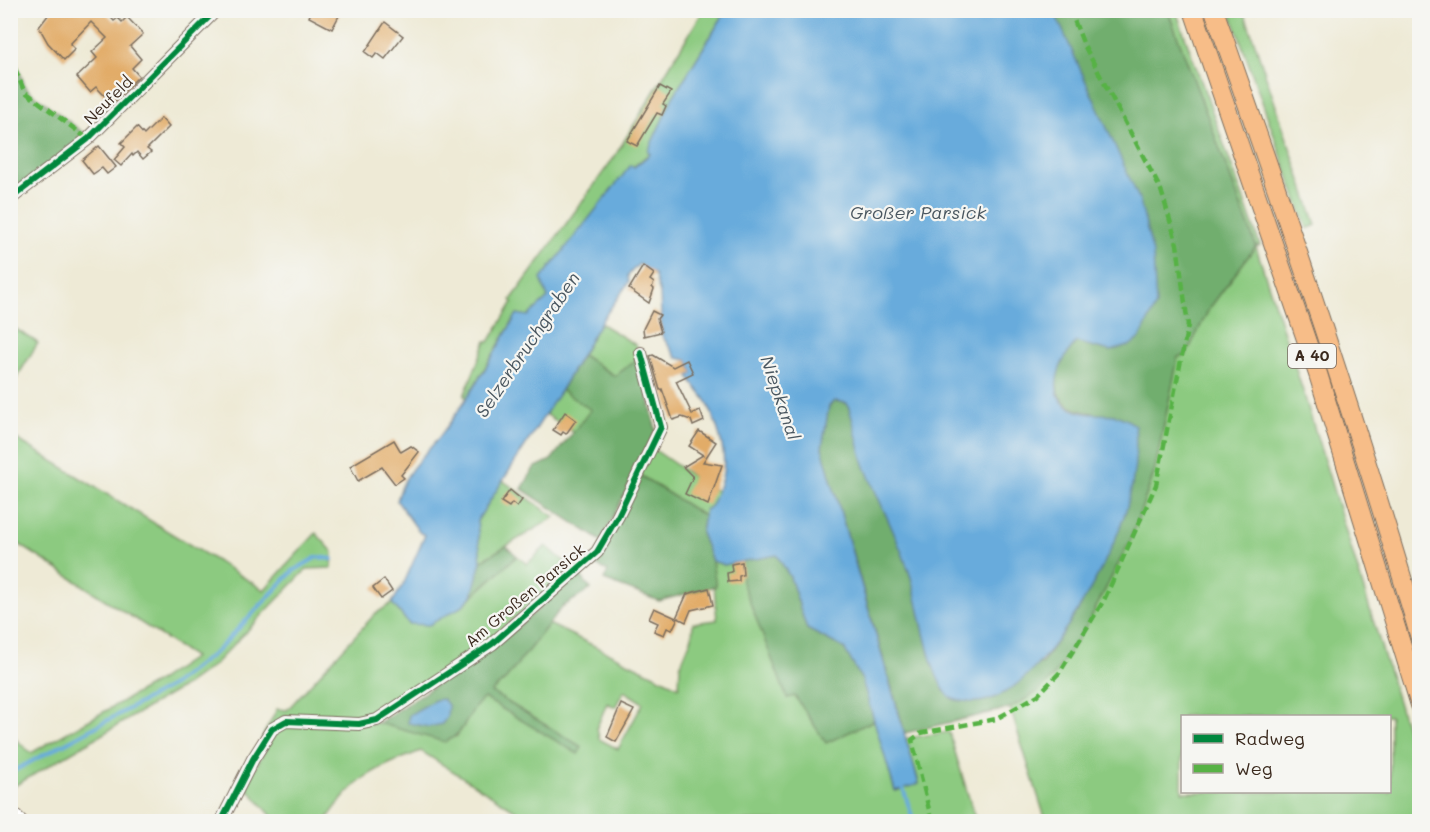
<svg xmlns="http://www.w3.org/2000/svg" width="1430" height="832" font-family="Mali,sans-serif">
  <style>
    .green { fill: #8cca80; stroke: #647a4f; stroke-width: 1.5; fill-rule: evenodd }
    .forest { fill: #71ae6e; stroke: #566c46; stroke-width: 1.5 }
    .water { fill: #67abdc; stroke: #516a7d; stroke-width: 1.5 }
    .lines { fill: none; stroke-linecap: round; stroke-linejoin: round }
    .stream { stroke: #67abdc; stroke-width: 4 }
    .building { fill: #e2ac68 }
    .minor-casing { stroke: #7a6d5e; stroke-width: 14 }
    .highway-casing { stroke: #7a6d5e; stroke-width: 20 }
    .minor { stroke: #fff; stroke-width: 12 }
    .highway { stroke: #f7bd88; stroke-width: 18 }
    .quiet { stroke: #57b245; stroke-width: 4.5; stroke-dasharray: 9 4.5; stroke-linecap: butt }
    .cycleway-casing { stroke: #f6f6f2; stroke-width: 10 }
    .cycleway { stroke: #00873e; stroke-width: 6 }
    .labels { text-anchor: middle; stroke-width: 4.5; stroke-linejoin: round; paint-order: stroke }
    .shield { fill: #f6f6f2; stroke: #73675e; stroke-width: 1.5 }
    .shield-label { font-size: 15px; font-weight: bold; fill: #3b2a1e }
    .street-label { font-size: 16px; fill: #3b2a1e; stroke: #f6f6f2 }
    .water-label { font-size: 18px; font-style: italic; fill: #4a5760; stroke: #f6f6f2 }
  </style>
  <rect width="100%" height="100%" fill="#f6f6f2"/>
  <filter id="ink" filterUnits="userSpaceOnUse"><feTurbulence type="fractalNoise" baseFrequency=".0167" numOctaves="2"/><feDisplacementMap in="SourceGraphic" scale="12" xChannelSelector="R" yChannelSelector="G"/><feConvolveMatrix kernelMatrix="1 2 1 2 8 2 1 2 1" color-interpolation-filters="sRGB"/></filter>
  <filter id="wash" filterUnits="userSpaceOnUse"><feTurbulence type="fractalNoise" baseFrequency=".008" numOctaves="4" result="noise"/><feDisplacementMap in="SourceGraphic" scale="24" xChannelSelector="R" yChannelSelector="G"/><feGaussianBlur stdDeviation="1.35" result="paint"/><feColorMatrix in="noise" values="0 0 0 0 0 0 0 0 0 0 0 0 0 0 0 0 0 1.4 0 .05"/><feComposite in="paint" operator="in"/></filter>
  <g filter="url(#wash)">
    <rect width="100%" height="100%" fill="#eeead6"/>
    <g class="green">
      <path d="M703 11H726L673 97 648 151 650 153 633 167 631 166 542 279 548 298 528 316 517 314 467 398 464 396 486 341 489 342 513 302 511 300 615 156Z"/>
      <path d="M1168 11H1176L1260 245 1256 247 1303 391 1419 770V821H1046L1010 708 1036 693 1088 623 1130 541 1154 473 1178 356 1186 355 1209 309 1256 246ZM1182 716H1390V792H1182Z"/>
      <path d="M1230 11H1244L1316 225 1307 229Z"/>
      <path d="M600 323 636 345 640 357 615 376 582 355Z"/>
      <path d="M11 326 38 343 11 387Z"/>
      <path d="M561 390 591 409 574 433 544 413Z"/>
      <path d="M10 435 264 590 316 533 333 552 332 568 307 569 214 665 186 685 11 788V735L31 753 160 680 194 657 11 539Z"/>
      <path d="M652 448 711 489 718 490 711 507 705 510 704 516 638 474Z"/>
      <path d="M502 480 555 517 481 561 477 521Z"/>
      <path d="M546 546 569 565 564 570 567 573 487 642 364 722 284 716 261 739 277 709 287 710 375 614 392 603 409 624 461 607 517 556 527 564Z"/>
      <path d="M712 561 724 565 742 561 744 575 787 698 795 696 826 742 875 720 895 791 919 783 906 738 949 732 976 821H532L421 751C372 770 355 777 326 821H276L247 788 228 821 226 822 276 730 288 724 378 723 456 737C467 724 471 708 484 698L581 747 491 692 506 679 549 624 679 687 680 666 692 637 693 623 717 620ZM624 691 643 703 618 749 599 739 597 727 607 703 615 707Z"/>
    </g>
    <g class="forest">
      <path d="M1054 11H1168L1256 246 1209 309 1186 355 1178 357 1154 473 1130 541 1088 623 1053 677 1036 693 1010 708 905 733 822 448 829 406 834 401 847 403 912 579 931 656 944 691 1042 663 1079 609 1120 527 1093 413C1044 407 1051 372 1076 342L1110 351 1073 57Z"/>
      <path d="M10 47 26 88 84 133 90 132 10 194Z"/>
      <path d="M582 355 615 376 640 357 656 431 601 541 522 489 534 468 551 460 591 410 561 390Z"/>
      <path d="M638 474 704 516 701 533 712 561 716 586 659 601 604 580 608 571 593 564 604 547Z"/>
      <path d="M506 546 517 556 472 596 481 561Z"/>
      <path d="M777 555 790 577 807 629 844 648 862 680 875 720 826 743 795 696 787 698 742 582V561Z"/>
      <path d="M580 575 591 589 562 607 506 679 491 692 582 747 578 754 484 698C466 711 469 731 445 742L378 723 492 648Z"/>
    </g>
    <g class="water">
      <path d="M726 11H1054L1140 201 1153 253 1156 305 1140 338 1129 346 1110 351 1076 342C1059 361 1042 400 1077 411 1102 419 1110 407 1135 425 1138 459 1132 496 1120 528 1100 578 1032 708 969 702 963 701 956 701 951 698 929 680 920 607 911 578 899 539 879 503 864 464 857 444 855 423 847 403L834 401 829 406 822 448 919 784 895 791 862 680 844 648 807 629 790 577 777 555 724 565 712 561 701 533 705 510C714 506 713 499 717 491 732 463 719 429 707 402 702 393 694 388 689 376L693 373 687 360 677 358 662 336 660 294 654 274 639 264 628 275 629 282 600 323 561 390 477 521 481 561 472 596 461 607 429 625 409 624 392 603 404 583 425 535 420 533 397 501C404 471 422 459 440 436 469 398 493 356 517 314L528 316 548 298 541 279 631 165 634 167 650 154 648 151 673 97Z"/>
      <path d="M443 699 448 705 447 717 442 724 429 727 408 723 409 715 435 700Z"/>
    </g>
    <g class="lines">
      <g class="stream">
        <path d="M10 773 171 686 217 651 293 571 317 557 332 559"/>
        <path d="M902 785 914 822"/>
      </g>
    </g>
    <g id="blocks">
      <g class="building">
        <path d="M52 10H104L114 21 118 18 122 22 127 17 143 34 130 46 141 59 132 68 139 76 112 103 96 87 90 92 77 77 97 58 92 52 107 38 91 22 70 44 75 49 64 60 48 43 39 27Z"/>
        <path d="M312 10H342L332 29 309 17Z"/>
        <path d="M385 22 403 36 385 59 377 53 373 58 365 52Z"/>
        <path d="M660 86 671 92 663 104 666 106 662 115 657 113 637 146 627 141Z"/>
        <path d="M161 118 169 127 147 149 151 152 143 159 137 152 133 156 132 154 121 166 114 160 125 147 121 143 137 127 144 135Z"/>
        <path d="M99 146 116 167 107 174 102 168 93 174 82 160Z"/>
        <path d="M643 266 654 274 650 280 654 283 652 287 654 289 649 303 629 289Z"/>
        <path d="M652 311 660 315 657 319 661 332 644 336 643 329Z"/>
        <path d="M653 355 673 367 687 360 693 373 676 381 692 414 700 410 704 421 693 426 691 420 682 417 673 420 662 389 660 390 650 356Z"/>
        <path d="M565 412 576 420 566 434 563 432 561 435 553 430Z"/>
        <path d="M699 431 716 442 703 462 722 465 708 505 685 494 693 477 683 467 703 455 689 446Z"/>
        <path d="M394 440 401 452 411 446 419 452 401 475 404 478 395 484 382 467 358 481 350 466Z"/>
        <path d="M510 490 522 500 517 507 512 503 509 507 501 502Z"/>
        <path d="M742 562 743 575 739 576V581L728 582 727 573 732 572 731 564Z"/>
        <path d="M384 579 392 591 381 599 373 588Z"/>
        <path d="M709 588 713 605 691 610 686 622 678 618 672 630 667 628 664 635 654 631 658 623 649 619 654 608 676 618 687 594Z"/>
        <path d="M621 704 634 710 616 742 607 737Z"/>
      </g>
    </g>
  </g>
  <g filter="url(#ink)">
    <use href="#blocks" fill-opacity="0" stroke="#7a6d5e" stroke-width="1.5"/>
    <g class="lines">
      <g class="minor-casing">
        <g id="minor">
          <path d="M10 199 88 139 216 10"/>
          <path d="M10 810 22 822"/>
          <path d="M221 822 253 759 272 729 286 721 359 724 377 720 492 644 597 552 618 516 661 427 641 353"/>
        </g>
      </g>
      <g class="highway-casing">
        <g id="highway">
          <path d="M1193 10 1318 374 1420 705"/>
          <path d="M1214 10C1288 218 1358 426 1420 638"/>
        </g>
      </g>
      <use href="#minor" class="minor"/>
      <use href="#highway" class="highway"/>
      <g class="quiet">
        <path d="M10 56 24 91 88 139"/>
        <path d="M932 822 912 740 921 733 996 719 1038 695 1060 672 1104 600 1156 485 1188 325 1177 244 1161 190 1084 45 1070 10"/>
      </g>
      <g class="cycleway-casing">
        <g id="cycleway">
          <path d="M10 199 88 139 216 10"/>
          <path d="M221 822 253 759 272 729 286 721 359 724 377 720 492 644 597 552 618 516 661 427 641 353"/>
        </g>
      </g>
      <use href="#cycleway" class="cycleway"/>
    </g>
  </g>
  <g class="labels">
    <rect class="shield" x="1288" y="344" width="48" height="24" rx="4.5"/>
    <g class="shield-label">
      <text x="1312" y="361">A 40</text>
    </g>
    <g class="street-label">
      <text transform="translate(108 100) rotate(-45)" y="6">Neufeld</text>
      <text transform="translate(525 595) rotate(-40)" y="6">Am Großen Parsick</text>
    </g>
    <g class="water-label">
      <text x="918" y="219">Großer Parsick</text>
      <text transform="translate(528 345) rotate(-56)" y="6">Selzerbruchgraben</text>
      <text transform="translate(780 398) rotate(71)" y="6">Niepkanal</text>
    </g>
  </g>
  <rect width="1430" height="832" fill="none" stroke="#f6f6f2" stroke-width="36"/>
  <rect x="1181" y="715" width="210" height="78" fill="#f6f6f2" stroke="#aba49d" stroke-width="1.5"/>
  <rect x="1193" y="734" width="30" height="9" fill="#00873e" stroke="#aba49d" stroke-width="1.5"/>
  <text x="1235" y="745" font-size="18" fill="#3b2a1e">Radweg</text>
  <rect x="1193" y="764" width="30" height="9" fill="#57b245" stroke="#aba49d" stroke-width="1.5"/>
  <text x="1235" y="775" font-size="18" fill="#3b2a1e">Weg</text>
</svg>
